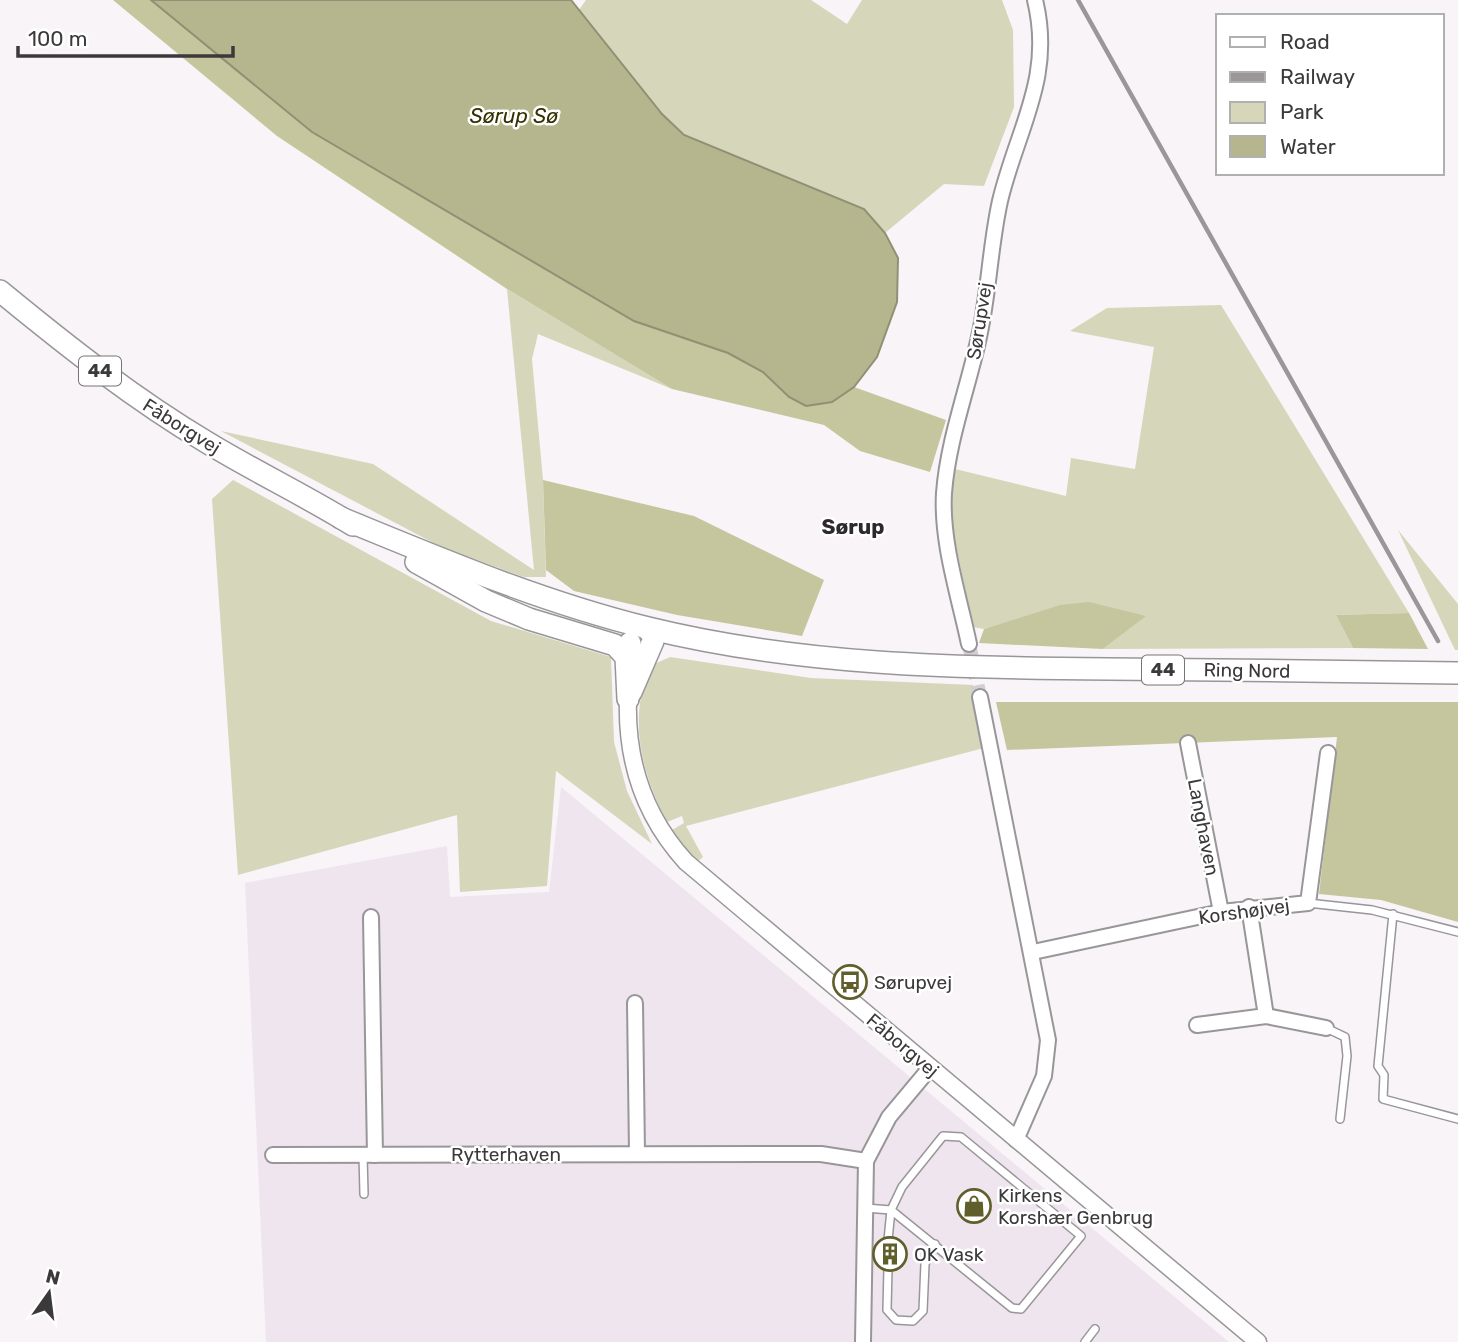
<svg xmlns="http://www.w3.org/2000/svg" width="1458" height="1342" font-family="Rubik,sans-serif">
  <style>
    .built { fill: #efe5ee }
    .green { fill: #d6d6bb }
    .forest { fill: #c5c69d }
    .water { fill: #b6b68e; stroke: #919075; stroke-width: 2 }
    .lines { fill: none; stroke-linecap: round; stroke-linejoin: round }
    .minor-tunnel { stroke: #d2cfd1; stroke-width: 14; stroke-dasharray: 14 7; stroke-linecap: butt }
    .service-casing { stroke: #999699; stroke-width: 10 }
    .minor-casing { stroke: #999699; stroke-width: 18 }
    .tertiary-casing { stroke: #999699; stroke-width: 19 }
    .primary-casing { stroke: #999699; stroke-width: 24 }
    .service { stroke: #fff; stroke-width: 7 }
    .minor { stroke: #fff; stroke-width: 14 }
    .tertiary { stroke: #fff; stroke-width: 16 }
    .primary { stroke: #fff; stroke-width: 21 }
    .rail { stroke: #9a9799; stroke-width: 4.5 }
    .labels { text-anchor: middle; stroke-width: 5; stroke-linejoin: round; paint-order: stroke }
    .shield { fill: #fff; stroke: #767475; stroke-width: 2 }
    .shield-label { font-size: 18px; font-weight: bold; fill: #3b393a }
    .street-label { font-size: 19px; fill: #3b393a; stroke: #fff }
    .poi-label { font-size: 19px; fill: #3b393a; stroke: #fff; text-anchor: start }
    .water-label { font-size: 21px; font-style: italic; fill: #323100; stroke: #fff }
    .neighbourhood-label { font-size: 21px; font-weight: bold; fill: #2d2a2d; stroke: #fff }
  </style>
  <rect width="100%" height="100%" fill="#f8f4f7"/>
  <path class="built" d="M561 787 1229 1342H266L245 883 447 846 450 897 549 892Z"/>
  <g class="green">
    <path d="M586 0H811L847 24 862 0H1002L1013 30 1014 107 984 186 944 184 885 233 864 209 684 135 662 114 579 10Z"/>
    <path d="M507 289 672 389 538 334 532 359 543 480 546 577H524L443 548 221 431 373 464 534 570Z"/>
    <path d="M1221 305 1409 613 1336 615 1353 648 1103 649 1145 616 1063 605 984 629 973 627 949 512 955 469 1066 496 1071 458 1135 469 1154 347 1070 331 1107 308Z"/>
    <path d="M233 480 491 621 611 657 614 742 627 791 652 844 556 771 547 886 460 892 457 815 238 875 212 499Z"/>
    <path d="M1398 530 1458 604V650H1455Z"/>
    <path d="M670 657 811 678 973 685 984 748 686 826 703 857 697 862 672 830 684 823 682 816 667 822C641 773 628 718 650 666Z"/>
  </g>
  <g class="forest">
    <path d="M113 0H151L312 132 634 321 728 353 763 372 789 397 832 402 854 387 946 420 930 472 860 451 824 425 672 389 507 289 277 136Z"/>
    <path d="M543 480 694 516 824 580 802 636 677 615 574 591 546 570Z"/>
    <path d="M1089 602 1146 616 1103 649 979 643 984 629 1060 605Z"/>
    <path d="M1409 613 1428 649 1353 648 1336 615Z"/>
    <path d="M996 702H1458V922L1381 900 1319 894 1337 737 1007 750Z"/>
  </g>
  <path class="water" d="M151 0H571L662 114 684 135 864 209 885 233 898 258 897 302 877 357 854 387 832 402 806 406 789 397 763 372 728 353 634 321 312 132Z"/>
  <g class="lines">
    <path class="minor-tunnel" d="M969 644 980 697"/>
    <g class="service-casing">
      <g id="service">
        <path d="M1308 903 1372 910 1458 932"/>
        <path d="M1393 914 1378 1066 1384 1075 1383 1099 1458 1119"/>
        <path d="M1326 1028 1345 1037 1347 1056 1340 1119"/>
        <path d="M363 1155 364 1194"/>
        <path d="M865 1208 891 1210 902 1187 943 1136 961 1137 1081 1236 1021 1309 1012 1308 891 1210"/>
        <path d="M888 1240 891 1210"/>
        <path d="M888 1268 887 1310 896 1320 913 1321 923 1311 925 1264 935 1244"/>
        <path d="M1085 1342 1095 1329"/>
      </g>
    </g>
    <g class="minor-casing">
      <g id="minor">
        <path d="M969 644C959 596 941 542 944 493 948 440 968 388 979 337 989 292 990 246 1000 201 1017 129 1054 78 1035 0"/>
        <path d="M980 697 1048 1040 1044 1076 1016 1140"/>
        <path d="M1188 743 1221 912"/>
        <path d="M1249 907 1266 1016"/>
        <path d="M371 917 375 1155"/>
        <path d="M1033 952 1221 912 1308 903 1328 753"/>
        <path d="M635 1003 637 1153"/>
        <path d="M1197 1025 1266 1016 1326 1028"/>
        <path d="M273 1155 821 1154 866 1161"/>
        <path d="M863 1342 866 1161 889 1117 930 1068"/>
      </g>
    </g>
    <g class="tertiary-casing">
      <path id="tertiary" d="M628 699C626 761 644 816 686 862L1258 1342"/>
    </g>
    <g class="primary-casing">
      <g id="primary">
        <path d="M0 291C67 346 134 399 208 443 256 472 306 496 353 525"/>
        <path d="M341 518C441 559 542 602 648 628 798 665 955 668 1109 669 1225 670 1342 671 1458 673"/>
        <path d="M416 562 486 601 529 619 615 645 626 657"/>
        <path d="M631 692 653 641V634L646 628"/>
        <path d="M628 699 626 657 630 643"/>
      </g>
    </g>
    <use href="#service" class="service"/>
    <use href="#minor" class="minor"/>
    <use href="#tertiary" class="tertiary"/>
    <use href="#primary" class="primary"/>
    <path class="rail" d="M1078 0 1438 641"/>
  </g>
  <defs>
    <g id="bus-ring" transform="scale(1.75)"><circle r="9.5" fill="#fff" stroke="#605f2c" stroke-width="1.5"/><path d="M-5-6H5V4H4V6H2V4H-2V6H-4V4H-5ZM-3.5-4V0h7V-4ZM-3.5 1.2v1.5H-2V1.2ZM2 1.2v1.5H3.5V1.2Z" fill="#605f2c"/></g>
    <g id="shop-ring" transform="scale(1.75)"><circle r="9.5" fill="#fff" stroke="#605f2c" stroke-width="1.5"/><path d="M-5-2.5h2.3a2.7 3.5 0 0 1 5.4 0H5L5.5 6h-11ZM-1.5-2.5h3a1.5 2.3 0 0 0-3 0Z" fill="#605f2c"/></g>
    <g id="building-ring" transform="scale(1.75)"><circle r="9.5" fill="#fff" stroke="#605f2c" stroke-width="1.5"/><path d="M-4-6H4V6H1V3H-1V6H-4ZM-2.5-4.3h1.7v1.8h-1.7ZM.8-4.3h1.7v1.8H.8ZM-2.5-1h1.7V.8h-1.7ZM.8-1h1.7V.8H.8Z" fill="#605f2c"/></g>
  </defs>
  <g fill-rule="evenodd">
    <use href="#bus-ring" x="850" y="982"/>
    <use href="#shop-ring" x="974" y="1206"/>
    <use href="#building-ring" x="890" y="1254"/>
  </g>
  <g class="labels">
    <g class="shield">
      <rect x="79" y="356.5" width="42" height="29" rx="5"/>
      <rect x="1142" y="655.5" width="42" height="29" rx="5"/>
    </g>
    <g class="shield-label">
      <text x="100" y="377">44</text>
      <text x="1163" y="676">44</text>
    </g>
    <g class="street-label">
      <text transform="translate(979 321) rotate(-81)" y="7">Sørupvej</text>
      <text transform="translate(182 426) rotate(32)" y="7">Fåborgvej</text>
      <text transform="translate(1247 670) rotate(1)" y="7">Ring Nord</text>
      <text transform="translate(1204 827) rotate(79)" y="7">Langhaven</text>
      <text transform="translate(1244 911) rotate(-8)" y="7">Korshøjvej</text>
      <text transform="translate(903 1045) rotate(40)" y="7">Fåborgvej</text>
      <text x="506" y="1161">Rytterhaven</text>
    </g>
    <g class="poi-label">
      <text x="874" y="989">Sørupvej</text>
      <text x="998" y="1202">Kirkens<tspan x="998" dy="22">Korshær Genbrug</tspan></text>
      <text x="914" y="1261">OK Vask</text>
    </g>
    <g class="water-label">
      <text x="514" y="123">Sørup Sø</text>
    </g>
    <g class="neighbourhood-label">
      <text x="853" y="534">Sørup</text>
    </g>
  </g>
  <rect x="1216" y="14" width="228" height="161" fill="#ffffff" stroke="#b1b0b0" stroke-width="2"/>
  <rect x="1230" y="37" width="35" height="10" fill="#ffffff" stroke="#b1b0b0" stroke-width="2"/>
  <text x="1280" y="49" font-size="21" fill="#3b393a">Road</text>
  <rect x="1230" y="72" width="35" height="10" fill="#9a9799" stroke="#b1b0b0" stroke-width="2"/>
  <text x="1280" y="84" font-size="21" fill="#3b393a">Railway</text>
  <rect x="1230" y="102" width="35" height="21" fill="#d6d6bb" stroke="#b1b0b0" stroke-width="2"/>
  <text x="1280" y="119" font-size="21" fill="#3b393a">Park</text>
  <rect x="1230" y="136" width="35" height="21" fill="#b6b68e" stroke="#b1b0b0" stroke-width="2"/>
  <text x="1280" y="154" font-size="21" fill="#3b393a">Water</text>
  <g transform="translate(49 1293) rotate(14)" stroke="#ffffff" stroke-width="5" paint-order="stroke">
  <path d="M0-5L12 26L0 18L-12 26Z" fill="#3b393a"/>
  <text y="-10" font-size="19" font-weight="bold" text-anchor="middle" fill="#3b393a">N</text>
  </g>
  <path d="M18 46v10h215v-10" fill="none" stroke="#3b393a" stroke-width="3.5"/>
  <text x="28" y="46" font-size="21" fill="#3b393a" stroke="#ffffff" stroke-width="5" paint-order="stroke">100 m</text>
</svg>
